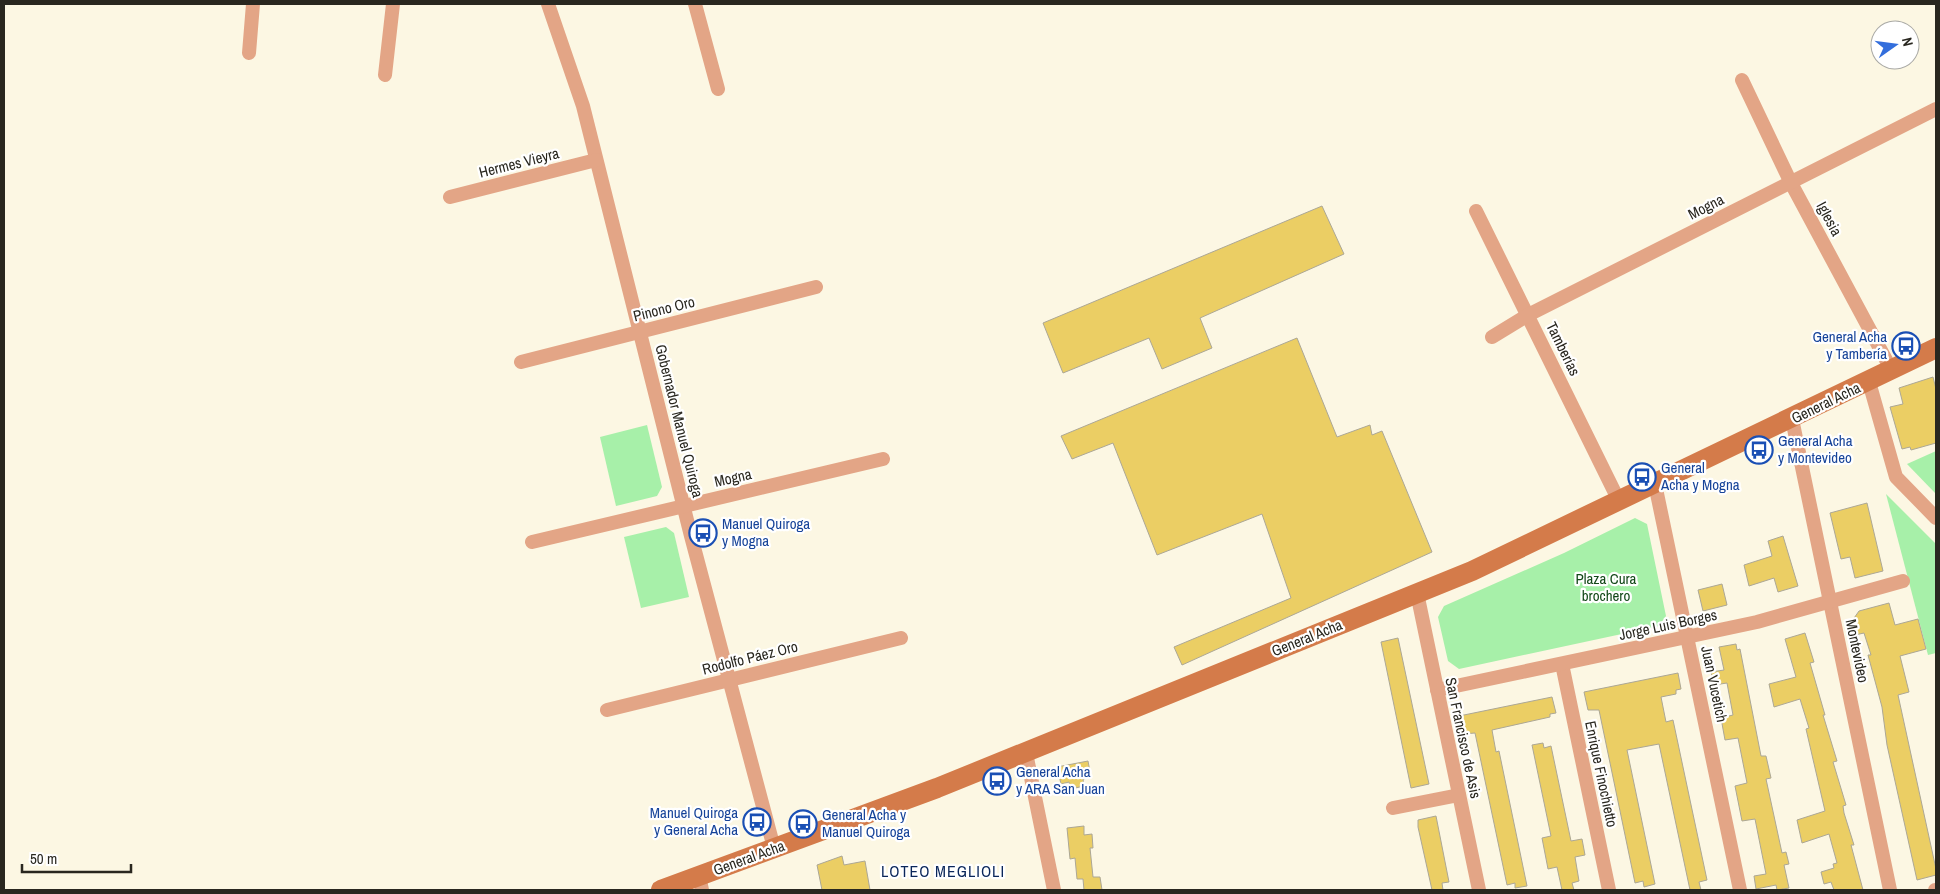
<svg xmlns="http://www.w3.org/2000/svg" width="1940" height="894" font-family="'Archivo Narrow',sans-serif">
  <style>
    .green { fill: #a7f0a9 }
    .building { fill: #ebce64; stroke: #aca795 }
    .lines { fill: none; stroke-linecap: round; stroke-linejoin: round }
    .street { stroke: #e3a586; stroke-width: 14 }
    .secondary { stroke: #d47b4a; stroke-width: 20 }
    .labels { text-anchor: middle; stroke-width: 4.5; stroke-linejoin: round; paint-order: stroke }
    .street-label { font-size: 15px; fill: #29271f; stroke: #fff }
    .transit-label { font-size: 15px; fill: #164399; stroke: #fff; text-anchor: start }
    .park-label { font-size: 15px; fill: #124818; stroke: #fff }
    .neighbourhood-label { font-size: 16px; letter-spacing: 1px; fill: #0a265a; stroke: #fff }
  </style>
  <rect width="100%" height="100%" fill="#fcf7e3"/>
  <g class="green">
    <path d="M647 425 662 487 657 496 616 506 600 437Z"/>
    <path d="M1936 451V494L1907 464Z"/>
    <path d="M1886 494 1936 544V653L1928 655Z"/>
    <path d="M1635 518 1647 524 1666 616 1659 626 1459 669 1448 661 1438 617 1444 606 1564 553Z"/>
    <path d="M666 527 674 533 689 597 641 608 624 537Z"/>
  </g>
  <g class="building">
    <path d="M1322 206 1344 254 1200 318 1212 348 1162 369 1149 338 1063 373 1043 323Z"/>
    <path d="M1297 338 1337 437 1370 425 1372 435 1382 431 1432 552 1182 665 1174 647 1291 598 1262 514 1157 555 1113 443 1072 459 1061 436Z"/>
    <path d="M1933 377 1936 389V443L1911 450 1910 447 1902 449 1890 407 1903 404 1899 388Z"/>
    <path d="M1867 503 1883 571 1855 578 1850 557 1841 559 1830 513Z"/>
    <path d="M1783 536 1798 586 1778 592 1774 578 1749 586 1744 565 1772 556 1768 541Z"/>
    <path d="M1722 584 1727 605 1703 611 1698 590Z"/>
    <path d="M1889 603 1895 625 1918 619 1926 649 1900 656 1909 692 1898 695 1936 869V875L1917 880 1887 745 1882 707 1868 655H1871L1864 633 1855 635 1852 621 1859 611Z"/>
    <path d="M1805 633 1814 662 1810 663 1825 715H1823L1837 761 1833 762 1846 805 1843 806 1844 813 1854 845H1851L1863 890H1834L1831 882 1824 884 1821 872 1834 868 1833 864 1837 863 1829 834 1802 843 1797 820 1825 811 1806 729 1809 728 1800 699 1774 707 1769 684 1796 677 1785 639Z"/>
    <path d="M1398 638 1429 784 1411 788 1381 642Z"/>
    <path d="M1736 644 1737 650 1740 649 1761 756H1766L1771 778 1766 779 1782 853 1786 852 1789 864 1784 865 1789 888 1777 890 1776 885 1756 889 1754 876 1766 874 1755 819 1742 821 1735 786 1747 783 1738 738 1725 740 1721 718 1733 715 1727 683 1714 685 1711 672 1724 670 1719 647Z"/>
    <path d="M1678 673 1681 689 1676 690V694L1661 697 1666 722 1673 720 1707 880 1699 882 1701 890H1690L1659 744 1627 750 1655 884 1644 887 1643 881 1635 883 1599 710H1588L1584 692Z"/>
    <path d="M1552 697 1556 713 1550 714V717L1492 730 1496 752 1499 751 1527 886 1515 888V883L1507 885 1475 733 1463 734 1459 716Z"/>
    <path d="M1543 743 1544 748 1551 746 1571 841 1582 839 1585 855 1575 857 1579 881 1572 883 1574 890H1562L1557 867 1548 869 1542 838 1551 836 1532 745Z"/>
    <path d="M1088 761 1091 777 1083 779 1084 786 1071 789 1069 782 1061 784 1057 767Z"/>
    <path d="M1436 816 1449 882 1442 883 1443 890H1432L1418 827V820Z"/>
    <path d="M1084 826V835L1092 834 1093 848H1090L1093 877H1100L1102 890H1084L1083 879H1077L1075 858 1070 859 1067 828Z"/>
    <path d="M842 856 844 865 865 861 870 890H822L817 865Z"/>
  </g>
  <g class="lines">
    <g class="street">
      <path d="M548 4 583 106 691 536 774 848"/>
      <path d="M695 4 718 89"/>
      <path d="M249 53 253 4"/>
      <path d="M385 75 393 4"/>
      <path d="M1742 80 1791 183 1892 371"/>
      <path d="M450 197 596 160"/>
      <path d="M1476 211 1619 501"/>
      <path d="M1492 337 1528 315 1936 109"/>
      <path d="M521 362 816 287"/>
      <path d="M1869 382 1896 477 1936 518"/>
      <path d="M1792 419 1890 890"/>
      <path d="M1655 484 1740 890"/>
      <path d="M532 542 883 459"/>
      <path d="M1417 593 1479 890"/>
      <path d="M1562 664 1609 890"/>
      <path d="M1437 690 1757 622 1903 581"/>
      <path d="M607 710 901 638"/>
      <path d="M1026 753 1054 890"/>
      <path d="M1393 808 1459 795"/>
      <path d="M699 876 702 890"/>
      <path d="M1935 890H1936"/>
    </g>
    <path class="secondary" d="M661 890 937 788 1472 571 1936 348"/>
  </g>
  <defs>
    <g id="bus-ring" transform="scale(1.4375)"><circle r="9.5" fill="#fff" stroke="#1a4fb4" stroke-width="1.5"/><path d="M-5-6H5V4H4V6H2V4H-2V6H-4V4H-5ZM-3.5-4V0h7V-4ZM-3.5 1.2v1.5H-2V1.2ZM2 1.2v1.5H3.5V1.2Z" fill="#1a4fb4"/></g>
  </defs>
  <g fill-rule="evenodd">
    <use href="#bus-ring" x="1906" y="346"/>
    <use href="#bus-ring" x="1759" y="450"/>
    <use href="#bus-ring" x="1642" y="477"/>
    <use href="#bus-ring" x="703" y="533"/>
    <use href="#bus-ring" x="997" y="781"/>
    <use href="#bus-ring" x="757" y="822"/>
    <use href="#bus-ring" x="803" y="824"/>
  </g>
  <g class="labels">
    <g class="street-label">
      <text transform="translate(519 163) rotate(-14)" y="5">Hermes Vieyra</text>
      <text transform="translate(1706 207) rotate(-27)" y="5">Mogna</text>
      <text transform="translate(1829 219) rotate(62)" y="5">Iglesia</text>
      <text transform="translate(664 309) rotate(-14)" y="5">Pinono Oro</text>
      <text transform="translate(1563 349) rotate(64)" y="5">Tamberías</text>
      <text transform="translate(1826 403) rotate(-26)" y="5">General Acha</text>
      <text transform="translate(679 421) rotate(76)" y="5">Gobernador Manuel Quiroga</text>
      <text transform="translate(733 478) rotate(-13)" y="5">Mogna</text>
      <text transform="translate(1668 625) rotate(-12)" y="5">Jorge Luis Borges</text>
      <text transform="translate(1307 638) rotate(-22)" y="5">General Acha</text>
      <text transform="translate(1857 651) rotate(78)" y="5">Montevideo</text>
      <text transform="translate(750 658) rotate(-14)" y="5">Rodolfo Páez Oro</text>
      <text transform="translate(1714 684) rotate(78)" y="5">Juan Vucetich</text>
      <text transform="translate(1463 738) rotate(78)" y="5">San Francisco de Asis</text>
      <text transform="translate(1601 774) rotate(78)" y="5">Enrique Finochietto</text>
      <text transform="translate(749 858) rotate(-20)" y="5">General Acha</text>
    </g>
    <g class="transit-label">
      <text x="1887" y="342" text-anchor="end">General Acha<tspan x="1887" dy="17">y Tambería</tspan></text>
      <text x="1778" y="446">General Acha<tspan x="1778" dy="17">y Montevideo</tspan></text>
      <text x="1661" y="473">General<tspan x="1661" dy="17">Acha y Mogna</tspan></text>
      <text x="722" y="529">Manuel Quiroga<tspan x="722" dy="17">y Mogna</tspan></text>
      <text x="1016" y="777">General Acha<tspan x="1016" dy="17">y ARA San Juan</tspan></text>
      <text x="738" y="818" text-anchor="end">Manuel Quiroga<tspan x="738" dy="17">y General Acha</tspan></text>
      <text x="822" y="820">General Acha y<tspan x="822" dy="17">Manuel Quiroga</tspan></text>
    </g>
    <g class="park-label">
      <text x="1606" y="584">Plaza Cura<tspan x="1606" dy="17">brochero</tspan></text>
    </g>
    <g class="neighbourhood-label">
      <text x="943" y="877">LOTEO MEGLIOLI</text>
    </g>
  </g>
  <rect width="1940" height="894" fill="none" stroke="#29271f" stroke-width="10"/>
  <g transform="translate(1895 45) rotate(76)"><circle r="24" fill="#ffffff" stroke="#a9a9a5"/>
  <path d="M0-4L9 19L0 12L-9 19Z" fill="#336edc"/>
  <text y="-8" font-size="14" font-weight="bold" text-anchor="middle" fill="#29271f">N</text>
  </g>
  <path d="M22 864v8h109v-8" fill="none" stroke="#29271f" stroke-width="2.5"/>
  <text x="30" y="864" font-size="15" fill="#29271f" stroke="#ffffff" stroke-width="4" paint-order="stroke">50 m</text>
</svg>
